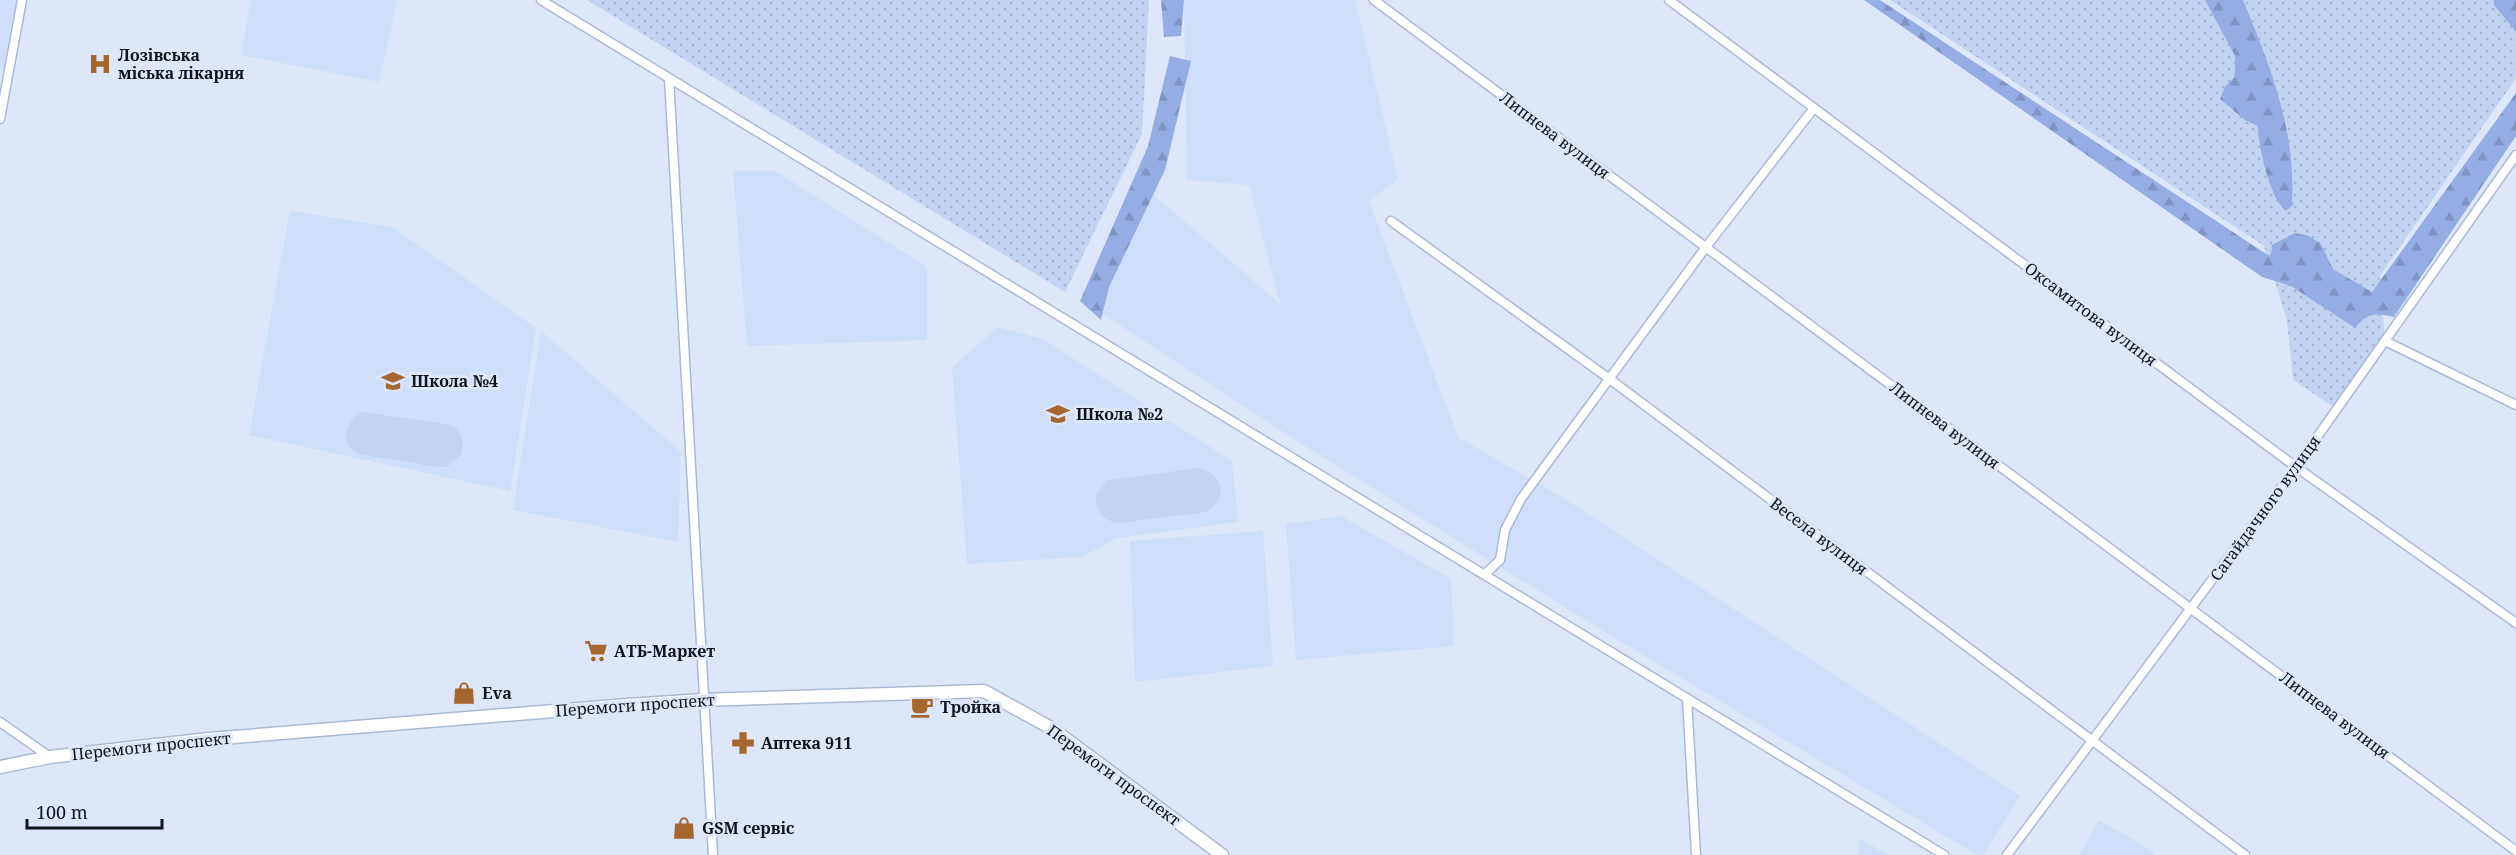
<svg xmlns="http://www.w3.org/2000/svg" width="2516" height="855" font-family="'Noto Serif',serif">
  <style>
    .built { fill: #cfdefb }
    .green { fill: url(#green-dots) }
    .forest { fill: url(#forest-firs) }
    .pitch { fill: #c3d3f4 }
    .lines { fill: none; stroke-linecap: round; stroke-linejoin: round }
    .street-casing { stroke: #abb9d6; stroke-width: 11 }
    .secondary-casing { stroke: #abb9d6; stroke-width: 15 }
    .street { stroke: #fff; stroke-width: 8 }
    .secondary { stroke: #fff; stroke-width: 12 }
    .labels { text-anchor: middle; stroke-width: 6; stroke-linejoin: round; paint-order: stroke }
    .poi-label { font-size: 16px; font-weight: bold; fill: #0f141e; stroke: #dee7f9; text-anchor: start }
    .street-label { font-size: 16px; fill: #0f141e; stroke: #dee7f9 }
  </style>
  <defs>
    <pattern id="green-dots" width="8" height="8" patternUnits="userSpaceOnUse" patternTransform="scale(1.5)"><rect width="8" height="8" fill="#c3d3f4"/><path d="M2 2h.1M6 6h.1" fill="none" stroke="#a6b4d1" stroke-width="1.8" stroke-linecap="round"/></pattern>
    <pattern id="forest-firs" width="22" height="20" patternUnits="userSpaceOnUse" patternTransform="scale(1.5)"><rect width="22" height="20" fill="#94ade3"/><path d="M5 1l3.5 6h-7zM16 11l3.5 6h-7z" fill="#7e94c2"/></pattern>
  </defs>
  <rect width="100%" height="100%" fill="#dee7f9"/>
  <g class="built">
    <path d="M0 0H22L8 75 0 70Z"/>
    <path d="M251 0H397L379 82 241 55Z"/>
    <path d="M1184 0H1355L1398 179 1369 201 1458 437 1562 497 2020 796 1983 855H1977L1610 635 1297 441 1089 305 1152 193 1280 304 1249 185 1187 180Z"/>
    <path d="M733 171H775L927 267V340L747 346Z"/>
    <path d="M290 211 392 227 536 328 510 491 249 435Z"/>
    <path d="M997 327 1043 339 1232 461 1238 522 1117 538 1082 557 967 564 952 368Z"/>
    <path d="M541 331 681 452 678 542 513 510Z"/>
    <path d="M1341 516 1451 579 1454 646 1296 660 1286 524Z"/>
    <path d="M1263 531 1273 666 1135 682 1130 541Z"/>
    <path d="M2099 820 2154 852 2153 855H2079Z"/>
    <path d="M1859 838 1888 855H1859Z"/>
  </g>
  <g class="green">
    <path d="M587 0H1149L1142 134 1065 292Z"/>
    <path d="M1890 0H2516V78L2380 276 2385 341 2337 409 2293 380 2287 320 2264 246Z"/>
  </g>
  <g class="forest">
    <path d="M1161 0H1184L1181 36 1164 37Z"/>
    <path d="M1864 0H1880L2271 257 2272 245 2295 233 2309 236 2321 244 2333 269 2372 292 2516 93V136L2394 317C2376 313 2367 312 2355 328L2291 286 2262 277Z"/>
    <path d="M2205 0H2243C2270 66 2296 129 2292 202L2294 204 2286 211C2270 199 2258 146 2258 126L2245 120 2220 99 2225 87 2235 76V56Z"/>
    <path d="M2494 0H2516V32L2494 5Z"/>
    <path d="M1170 56 1191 61 1165 170 1109 287 1101 320 1080 301 1148 146Z"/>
  </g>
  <g class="pitch">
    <path d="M363 412 452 425C463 432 465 443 461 455L447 467H439L357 454C339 440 345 422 363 412Z"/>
    <path d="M1199 468C1215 472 1223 482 1220 499L1207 512 1119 523C1103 521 1094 511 1096 494L1108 480Z"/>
  </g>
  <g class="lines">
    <g class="street-casing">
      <g id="street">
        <path d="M541 0 669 78"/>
        <path d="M1374 0 2516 851"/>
        <path d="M1669 0 2296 467 2516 623"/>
        <path d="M0 119 22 0"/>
        <path d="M1391 221 1611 380 2245 855"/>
        <path d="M2385 341 2516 405"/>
        <path d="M1485 574 1500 560 1505 530 1521 499 1706 247 1814 108"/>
        <path d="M1687 698 1696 855"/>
        <path d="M0 722 50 757"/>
        <path d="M713 855 669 78 1944 855"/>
        <path d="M2007 855 2296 467 2516 155"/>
      </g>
    </g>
    <g class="secondary-casing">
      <path id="secondary" d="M0 767 50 757 209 739 627 705 703 700 984 691 1051 728 1222 855"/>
    </g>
    <use href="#street" class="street"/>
    <use href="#secondary" class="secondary"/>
  </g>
  <defs>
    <g id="hospital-bare" transform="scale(1.8)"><path d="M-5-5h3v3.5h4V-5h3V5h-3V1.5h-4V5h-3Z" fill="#a6662f" stroke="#dee7f9" stroke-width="2.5" paint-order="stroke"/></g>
    <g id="school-bare" transform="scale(1.8)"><path d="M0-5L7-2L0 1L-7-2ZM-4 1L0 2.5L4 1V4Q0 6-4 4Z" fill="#a6662f" stroke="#dee7f9" stroke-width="2.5" paint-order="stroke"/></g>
    <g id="supermarket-bare" transform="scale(1.8)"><path d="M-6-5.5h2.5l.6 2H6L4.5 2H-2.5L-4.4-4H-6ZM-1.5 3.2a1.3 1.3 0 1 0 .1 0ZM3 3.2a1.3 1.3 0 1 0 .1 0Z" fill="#a6662f" stroke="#dee7f9" stroke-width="2.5" paint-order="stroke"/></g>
    <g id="shop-bare" transform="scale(1.8)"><path d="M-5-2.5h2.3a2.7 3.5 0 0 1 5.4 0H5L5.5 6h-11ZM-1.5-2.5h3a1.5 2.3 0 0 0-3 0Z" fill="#a6662f" stroke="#dee7f9" stroke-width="2.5" paint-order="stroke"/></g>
    <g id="cafe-bare" transform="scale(1.8)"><path d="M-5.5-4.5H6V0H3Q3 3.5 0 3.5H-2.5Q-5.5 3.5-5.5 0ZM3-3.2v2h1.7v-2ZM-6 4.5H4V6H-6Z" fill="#a6662f" stroke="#dee7f9" stroke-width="2.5" paint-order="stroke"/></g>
    <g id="pharmacy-bare" transform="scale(1.8)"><path d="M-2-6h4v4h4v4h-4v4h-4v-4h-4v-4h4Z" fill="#a6662f" stroke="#dee7f9" stroke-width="2.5" paint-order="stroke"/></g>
  </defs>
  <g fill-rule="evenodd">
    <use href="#hospital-bare" x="100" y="64"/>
    <use href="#school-bare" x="393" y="381"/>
    <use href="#school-bare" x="1058" y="414"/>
    <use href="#supermarket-bare" x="596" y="651"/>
    <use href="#shop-bare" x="464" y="693"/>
    <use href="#cafe-bare" x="922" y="707"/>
    <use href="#pharmacy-bare" x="743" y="743"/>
    <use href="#shop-bare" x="684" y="828"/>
  </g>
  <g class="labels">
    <g class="poi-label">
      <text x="118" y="61">Лозівська<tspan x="118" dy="18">міська лікарня</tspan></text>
      <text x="411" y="387">Школа №4</text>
      <text x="1076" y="420">Школа №2</text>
      <text x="614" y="657">АТБ-Маркет</text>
      <text x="482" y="699">Eva</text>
      <text x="940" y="713">Тройка</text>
      <text x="761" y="749">Аптека 911</text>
      <text x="702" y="834">GSM сервіс</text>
    </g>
    <g class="street-label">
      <text transform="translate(1555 135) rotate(37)" y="6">Липнева вулиця</text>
      <text transform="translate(2091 314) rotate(37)" y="6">Оксамитова вулиця</text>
      <text transform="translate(1945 425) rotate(37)" y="6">Липнева вулиця</text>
      <text transform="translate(2265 508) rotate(-54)" y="6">Сагайдачного вулиця</text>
      <text transform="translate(1819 536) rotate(37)" y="6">Весела вулиця</text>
      <text transform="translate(635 705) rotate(-4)" y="6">Перемоги проспект</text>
      <text transform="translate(2335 715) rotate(37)" y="6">Липнева вулиця</text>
      <text transform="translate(151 746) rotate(-6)" y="6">Перемоги проспект</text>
      <text transform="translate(1114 775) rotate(36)" y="6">Перемоги проспект</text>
    </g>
  </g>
  <path d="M27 819v9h135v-9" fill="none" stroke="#0f141e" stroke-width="3"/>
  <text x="36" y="819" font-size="18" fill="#0f141e" stroke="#dee7f9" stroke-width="4.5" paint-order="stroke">100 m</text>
</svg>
